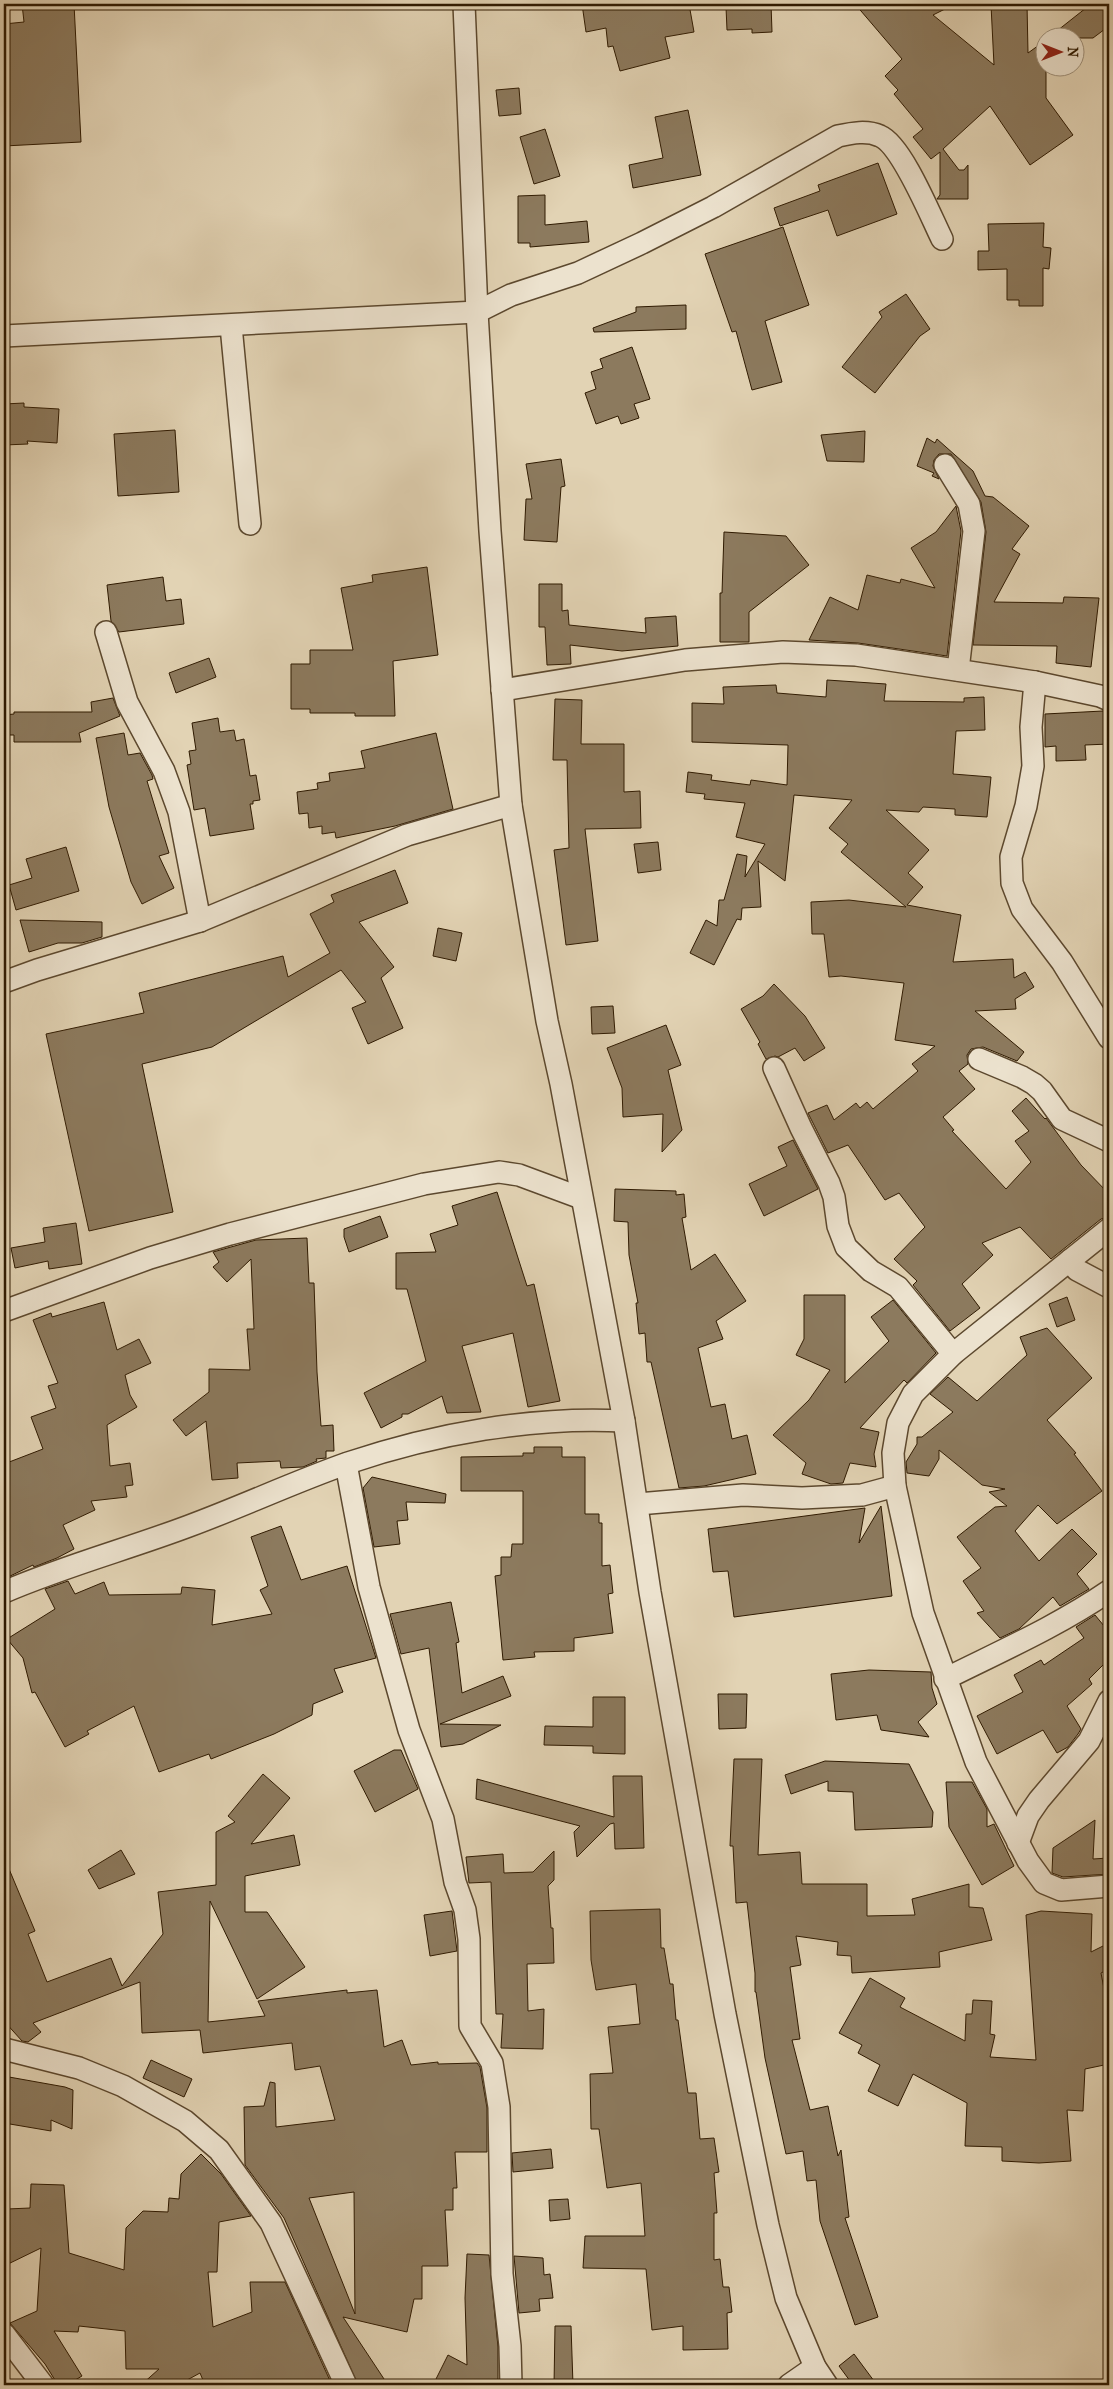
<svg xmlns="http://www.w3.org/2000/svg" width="1113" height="2389" font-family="'IM FELL French Canon',serif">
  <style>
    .building { fill: #8c7a5e; stroke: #2f1a01; fill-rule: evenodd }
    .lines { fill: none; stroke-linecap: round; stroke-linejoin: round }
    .street-casing { stroke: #5c482e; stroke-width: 24 }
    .street { stroke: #ece2ce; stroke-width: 21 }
  </style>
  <rect width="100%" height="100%" fill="#e2d3b4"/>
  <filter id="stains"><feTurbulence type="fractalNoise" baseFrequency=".004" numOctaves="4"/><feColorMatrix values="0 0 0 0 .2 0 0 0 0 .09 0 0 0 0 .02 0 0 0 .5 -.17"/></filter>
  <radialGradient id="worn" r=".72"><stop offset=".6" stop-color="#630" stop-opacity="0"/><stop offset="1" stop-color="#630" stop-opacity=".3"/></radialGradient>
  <g class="building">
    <path d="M22 4H74L81 142 4 146V24L24 22Z"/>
    <path d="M582 4H689L694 32 665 37 670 58 620 71 613 46 608 47 606 28 586 32Z"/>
    <path d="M731 4H771L772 32 752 33V29L727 30 726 7H731Z"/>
    <path d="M855 4H955L933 15 994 65 991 5 1027 4 1028 53 1046 40V98L1073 135 1030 165 990 106 943 149 959 170H964L968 165V199H937L940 195V152L931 159 913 137 923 129 894 94 898 90 885 76 902 59Z"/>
    <path d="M1091 4H1109V26L1093 38H1048Z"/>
    <path d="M519 88 521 114 499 116 496 90Z"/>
    <path d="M688 110 701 175 633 188 629 165 663 158 655 117Z"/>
    <path d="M545 129 560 176 534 184 520 137Z"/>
    <path d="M878 163 897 214 837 236 828 210 780 226 774 208 820 191 818 185Z"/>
    <path d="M545 195V225L587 221 589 242 530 247V243H518V196Z"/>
    <path d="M1044 223 1043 247 1051 248 1049 269 1043 268V306H1019V300H1007V269L978 270V251H989L988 224Z"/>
    <path d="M783 227 809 305 765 321 782 382 752 390 736 331 732 332 705 254Z"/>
    <path d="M906 294 930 329 920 336 875 393 842 367 882 317 879 312Z"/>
    <path d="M686 305V329L594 332 593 328 636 312V307Z"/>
    <path d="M632 347 650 399 634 404 639 418 621 424 618 416 596 424 585 393 596 389 591 372 603 368 600 359Z"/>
    <path d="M24 403V407L59 409 57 443 27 441 28 444 4 445V404Z"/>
    <path d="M175 430 179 492 118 496 114 434Z"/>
    <path d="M865 431 864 462 827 461 821 435Z"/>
    <path d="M927 438 935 443 937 439 973 471 985 496 993 497 1029 526 1012 549 1020 554 994 602 1063 603 1064 597 1099 598 1091 667 1056 663 1057 646 973 645 986 532 981 502 951 454H939L934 460 933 466 939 479 932 476 934 473 917 466Z"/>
    <path d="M561 459 565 486 561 487 557 542 524 540 526 499H532L526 464Z"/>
    <path d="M956 506 961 531 947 656 858 643 809 640 830 597 858 610 867 575 900 583 901 579 935 588 911 548 936 532Z"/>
    <path d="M724 532 786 536 809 565 749 612V642H720V593H722Z"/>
    <path d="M427 567 438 655 393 661 395 716H355V713H310V709H291V664H310V650H353L341 588 373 582 372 575Z"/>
    <path d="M163 577 166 601 181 599 184 624 119 632 111 621 107 585Z"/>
    <path d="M539 584H562V611L568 610 569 625 646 633 645 618 676 616 678 646 622 651 570 645 571 664 547 665 545 627H539Z"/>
    <path d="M209 658 216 677 176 693 169 673Z"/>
    <path d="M827 680 886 684 884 701 964 702V698L984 697 985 730 956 731 953 774 991 777 987 817 955 815V809L923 807 919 812 886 810 929 850 908 873 923 887 907 905 961 915 953 962 1013 959 1014 978 1025 972 1034 987 1015 999 1016 1009 975 1011 1024 1052 1017 1061 983 1047 971 1049 967 1055 968 1064 959 1071 975 1089 943 1117 954 1130 952 1131 1006 1189 1031 1162 1015 1141 1029 1131 1012 1111 1026 1098 1045 1119 1046 1118 1081 1165 1109 1194V1217L1101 1219 1051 1259 1020 1227 982 1243 993 1255 962 1284 980 1308 950 1331 913 1285 917 1281 894 1259 925 1227 899 1193 885 1200 848 1145 828 1153 808 1113 827 1105 834 1120 856 1103 860 1108 867 1102 873 1109 918 1071 912 1064 935 1046 895 1040 904 983 841 976 829 977 824 934H812L811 902 849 900 906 907 841 852 848 844 829 828 852 800 794 795 785 881 758 861 761 907 742 908 741 920 737 919 714 965 690 953 706 920 717 926 719 900H724L737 854 747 856 745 877 765 844 736 837 745 803 704 799 705 794 686 792 688 772 712 775 711 780 750 785 751 780 787 785 788 745 692 742V703L724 704 723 687 776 685 777 693 826 697Z"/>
    <path d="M113 698 120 716 79 733 81 742H14V735H4V715L14 714V712H92L91 702Z"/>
    <path d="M555 699 582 700 581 744H624V792L640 791 641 828 585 829 598 941 566 945 554 850 569 848 567 760H553Z"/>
    <path d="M1103 711 1108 712 1109 744 1085 745 1086 760 1056 761V746L1045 747V714Z"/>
    <path d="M218 718 220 732 234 730 236 741 244 739 250 776 256 775 260 800 253 801V804H250L254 829 210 836 205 808 194 810 187 765 191 764 189 751 196 750 192 723Z"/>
    <path d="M124 733 128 755 140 753 152 775 153 779 147 781 169 853 159 856 174 888 142 904 131 882 109 807 96 738Z"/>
    <path d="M436 733 453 809 395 826 336 838 335 832 322 834V826L309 828 308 813 299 814 297 792 318 789 317 783 330 781 329 773 365 768 361 751Z"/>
    <path d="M658 842 661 870 638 873 634 844Z"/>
    <path d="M66 847 79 891 16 910 9 885 32 878 26 859Z"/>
    <path d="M395 870 408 903 359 922 394 967 381 978 403 1028 368 1044 352 1008 366 1002 341 970 212 1047 142 1064 173 1212 89 1231 46 1034 144 1013 139 993 283 956 288 977 330 953 310 914 334 902 331 895Z"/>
    <path d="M20 920 102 922V937L82 943H58L29 952Z"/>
    <path d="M438 928 462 933 456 961 433 956Z"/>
    <path d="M774 984 805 1016 825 1048 804 1061 795 1048 778 1057 775 1056 766 1059 758 1044 760 1042 741 1009 763 996Z"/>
    <path d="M613 1006 615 1033 592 1034 591 1007Z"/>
    <path d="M666 1025 681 1065 668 1070 682 1130 662 1152 663 1114 623 1117 622 1088 607 1048Z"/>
    <path d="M793 1140 818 1189 764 1216 749 1184 787 1166 778 1147Z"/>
    <path d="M615 1189 676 1191V1195L684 1194 686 1217 682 1218 691 1270 715 1254 746 1301 716 1321 723 1339 698 1348 711 1407 725 1404 732 1439 747 1435 756 1474 704 1486 679 1488 651 1362H647L645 1333 639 1334 636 1303H638L629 1255 628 1222 614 1221Z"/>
    <path d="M497 1192 527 1286 534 1284 560 1401 528 1407 513 1333 462 1346 481 1412 447 1413 442 1396 408 1414H402V1417L381 1428 364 1393 426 1361 407 1289H396V1253L436 1252 430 1234 458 1225 452 1206Z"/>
    <path d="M380 1216 388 1237 349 1252 344 1237V1229Z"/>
    <path d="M76 1223 82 1264 49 1269 48 1261 15 1268 11 1248 45 1242 43 1228Z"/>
    <path d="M307 1238 309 1283H314L317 1372 321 1426 333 1425 334 1451H326V1458L316 1459 317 1461 303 1467 281 1468 280 1461 237 1463 238 1478 212 1480 206 1421 186 1436 173 1420 209 1392V1369L250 1370 247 1329H254L251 1259 227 1282 213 1267 219 1262 213 1252 256 1240Z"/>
    <path d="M804 1295H845V1383L889 1341 871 1317 893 1300 936 1353 907 1383 904 1380 860 1428 879 1432 874 1454 876 1467 850 1463 843 1483 831 1484 802 1474 806 1463 773 1435 809 1400 830 1370 796 1355 804 1339Z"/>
    <path d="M1067 1297 1075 1320 1057 1327 1049 1304Z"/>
    <path d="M104 1302 117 1350 139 1339 151 1363 125 1375 130 1395 137 1407 107 1425 110 1466 130 1463 133 1485 125 1486 127 1497 91 1501 95 1510 63 1525 74 1549 57 1558 34 1567 33 1565 4 1579V1464L43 1449 31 1417 56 1408 48 1386 58 1383 33 1320 51 1313 52 1317Z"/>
    <path d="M1047 1328 1092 1378 1047 1420 1076 1453 1074 1454 1102 1491 1057 1524 1038 1505 1015 1531 1039 1561 1072 1529 1097 1554 1077 1574 1089 1589 1060 1606 1053 1597 1019 1629 1000 1638 977 1613 984 1611 963 1581 981 1568 957 1537 995 1507 1007 1506 989 1492 1005 1489 982 1485 939 1450V1459L929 1476 907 1473 906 1462 917 1444V1437H922L953 1412 930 1394 948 1377 977 1401 1027 1355 1020 1337Z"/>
    <path d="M534 1447H562V1457H585V1514H599V1523H602V1566L610 1565 613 1593 608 1594 613 1633 574 1638V1651L534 1652 535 1657 503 1660 495 1576 501 1575V1557H511L512 1544H523V1491H461V1457L523 1456V1453H534Z"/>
    <path d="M372 1477 446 1494 445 1503 406 1502 408 1520 397 1521 400 1544 374 1547 363 1488Z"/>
    <path d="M881 1506 892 1596 734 1617 728 1571 713 1572 708 1529 865 1508 859 1543Z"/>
    <path d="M281 1526 301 1580 347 1566 376 1658 334 1669 343 1692 313 1704 312 1715 274 1734 211 1759 209 1754 159 1772 134 1706 87 1731 89 1734 65 1747 35 1692 32 1693 23 1658 7 1639 55 1609 45 1589 68 1581 75 1594 104 1582 109 1595 181 1594 182 1587 215 1590 212 1625 272 1614 260 1590 268 1586 251 1537Z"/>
    <path d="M451 1602 459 1642 456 1643 462 1693 503 1676 511 1696 440 1724 501 1725 463 1744 441 1747 429 1648 401 1654 390 1614Z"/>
    <path d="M1095 1615 1109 1632V1659L1089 1679 1092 1684 1067 1706 1081 1729 1078 1734 1068 1747 1057 1753 1043 1730 997 1754 977 1716 1023 1692 1014 1675 1041 1660 1044 1665 1084 1638 1076 1627Z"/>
    <path d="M869 1670 931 1672 932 1688 937 1704 918 1722 929 1737 881 1730 877 1715 836 1720 831 1674Z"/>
    <path d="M718 1694H747L746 1728 719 1729Z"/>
    <path d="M593 1697H625V1754L593 1753V1746L544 1745 545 1726 593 1727Z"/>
    <path d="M394 1750H401L418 1789 375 1812 354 1771Z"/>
    <path d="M734 1759H762L758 1855 800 1852 802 1884H867V1916L915 1915 912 1899 969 1884V1907L983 1908 992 1940 939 1952 940 1967 852 1973 851 1956 837 1955 838 1942 796 1936 801 1965 790 1967 800 2039 792 2040 810 2110 828 2106 838 2156 841 2150 849 2217 845 2218 878 2317 855 2325 820 2221 816 2180 807 2181 803 2151 786 2154 765 2058 756 1992H755V1973L747 1902 736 1903 733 1846H730Z"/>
    <path d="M825 1761 909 1764 933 1812 932 1827 855 1830 853 1792 828 1791V1781L791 1794 785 1775Z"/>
    <path d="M263 1774 290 1798 251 1844 294 1835 300 1865 245 1876V1912H267L305 1967 257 1999 210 1901 208 2022 265 2016 258 2001 347 1990V1993L377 1990 384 2047 402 2040 411 2065 438 2062V2064L477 2063 480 2067 487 2108V2152H455L457 2188H453V2210H445L448 2266H422V2299H414L407 2332 343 2317 388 2385H358L284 2218 245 2165 244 2107 264 2106 270 2082 275 2083 276 2127 335 2120 320 2066 295 2070 292 2043 203 2053 200 2030 142 2033 140 1982 33 2023 41 2032 28 2042 22 2041 4 2021V1857L35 1931 28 1934 47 1982 111 1958 122 1986 163 1934 158 1892 216 1885V1832L235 1822 228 1816ZM354 2192 355 2314 309 2198Z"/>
    <path d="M613 1776H642L644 1848 615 1849 614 1823 610 1824 577 1857 574 1832 580 1826 476 1799 477 1779 614 1817Z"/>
    <path d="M946 1782H972L987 1809V1827L994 1824 1014 1866 982 1885 949 1827Z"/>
    <path d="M1095 1820 1093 1859 1108 1858 1109 1874 1063 1877 1052 1873 1053 1848Z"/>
    <path d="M121 1850 135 1874 99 1889 88 1870Z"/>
    <path d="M554 1851V1880L548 1886 551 1928H553L554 1963 527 1964 528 2011 544 2009 543 2049 501 2048 503 2014H496L491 1882 469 1883 466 1857 503 1854 504 1873 533 1872Z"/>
    <path d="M660 1909 661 1948H664L670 1984H673L676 2020H678L688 2093H696L700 2139 714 2138 719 2172 714 2173 717 2213H714V2260L720 2259 723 2287H729L732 2312 727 2313 728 2349 683 2350V2326L652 2330 646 2269 583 2268 585 2236H645L641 2183 607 2188 599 2129H591L590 2074 613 2073 608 2027 640 2024 636 1984 596 1990 591 1960 590 1911Z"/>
    <path d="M452 1911 457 1951 430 1956 424 1915Z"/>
    <path d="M1041 1911 1092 1914 1091 1952 1109 1943V1969L1101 1973 1109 2015V2064L1085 2069 1083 2111 1067 2110 1071 2161 1039 2163 1002 2161V2147L965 2146 967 2103 913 2074 898 2106 868 2091 880 2065 858 2053 862 2045 839 2033 870 1978 905 1998 900 2007 965 2041 966 2014H972L973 2000 992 2001 990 2034 995 2035 990 2057 1036 2060 1026 1915Z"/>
    <path d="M151 2060 192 2079 184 2097 143 2078Z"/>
    <path d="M9 2077 65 2087 73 2090 72 2129 51 2120V2131L4 2123Z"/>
    <path d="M551 2149 553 2168 513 2172 512 2153Z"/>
    <path d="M201 2154 221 2174 251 2216 219 2222 217 2272H208L213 2327 252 2312 250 2282H285L332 2385H205L200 2373 178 2385H141L159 2369H126L125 2331 79 2326 78 2332 54 2331 82 2376 67 2385H58L45 2364 10 2323 37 2311 41 2248 4 2266V2220L8 2218 7 2209 30 2208 31 2184 64 2185 69 2253 124 2270 126 2228 143 2211 168 2212 169 2198 179 2199 181 2174Z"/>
    <path d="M568 2199 570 2219 550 2221 549 2200Z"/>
    <path d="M467 2254 489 2255 498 2347V2385H433L448 2355 467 2365 465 2298Z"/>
    <path d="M514 2256 543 2258 544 2275 550 2274 553 2298 539 2299 540 2311 519 2313Z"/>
    <path d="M555 2326H571L573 2385H554Z"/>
    <path d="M854 2354 877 2385H853L839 2366Z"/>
  </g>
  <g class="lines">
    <g class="street-casing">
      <g id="street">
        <path d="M464 4 477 312 490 531 511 805 547 1021 561 1084 624 1421 650 1592 725 2014 768 2225 786 2298 815 2367 827 2385"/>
        <path d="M231 326 250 524"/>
        <path d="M4 336 477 312 511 295 578 273 642 243 713 207 838 136C852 133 867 130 880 136 902 145 931 217 942 239"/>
        <path d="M945 465 969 504 974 531 958 670"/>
        <path d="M106 632 127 702 164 771 179 812 200 921"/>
        <path d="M1035 682 1031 727 1033 766 1026 806 1011 857 1012 883 1022 909 1062 962 1109 1038"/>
        <path d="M502 690 685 660 783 652 856 655 1035 682 1100 696 1109 700"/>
        <path d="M4 982 37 970 200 921 407 835 511 805"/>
        <path d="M979 1059 1022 1077 1034 1084 1042 1091 1062 1119 1109 1141"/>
        <path d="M774 1068 801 1128 829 1183 834 1197 838 1226 846 1247 871 1271 898 1287 953 1354"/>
        <path d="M1109 1229 953 1354 913 1394 898 1423 893 1453 895 1486 923 1613 976 1762 1028 1861 1044 1883 1061 1890 1109 1886"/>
        <path d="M1070 1260 1077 1270 1109 1287"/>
        <path d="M4 1311 150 1258 230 1234 424 1184 499 1172 519 1175 581 1198"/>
        <path d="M346 1464 369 1587 409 1730 443 1819 455 1882 465 1910 469 1939 470 2026 492 2063 499 2107 502 2274 510 2346 511 2385"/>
        <path d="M638 1504 743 1495 802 1498 862 1495 895 1486"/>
        <path d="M4 1592C64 1566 128 1549 189 1526 243 1506 294 1482 348 1463 434 1434 533 1416 624 1421"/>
        <path d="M945 1679C1001 1651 1058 1626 1109 1591"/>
        <path d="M1018 1843 1028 1816 1039 1800 1089 1741 1109 1701"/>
        <path d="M4 2049 79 2068 123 2086 185 2121 219 2150 271 2223 346 2385"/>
        <path d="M4 2334 43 2385"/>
        <path d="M789 2385 815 2367"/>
      </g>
    </g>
    <use href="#street" class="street"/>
  </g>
  <rect width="1113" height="2389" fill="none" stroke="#e2d3b4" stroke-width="20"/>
  <rect x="5" y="5" width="1103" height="2379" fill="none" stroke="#2f1a01" stroke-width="2.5"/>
  <rect x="10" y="10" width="1093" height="2369" fill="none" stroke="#2f1a01"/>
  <g transform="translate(1060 52) rotate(90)"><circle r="24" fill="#ece2ce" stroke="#a0927c"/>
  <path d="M0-4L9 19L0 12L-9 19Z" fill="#8f2418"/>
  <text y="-8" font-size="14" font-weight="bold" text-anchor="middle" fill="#2f1a01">N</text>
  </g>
  <rect width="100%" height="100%" filter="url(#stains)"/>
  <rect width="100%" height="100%" fill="url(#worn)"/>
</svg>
